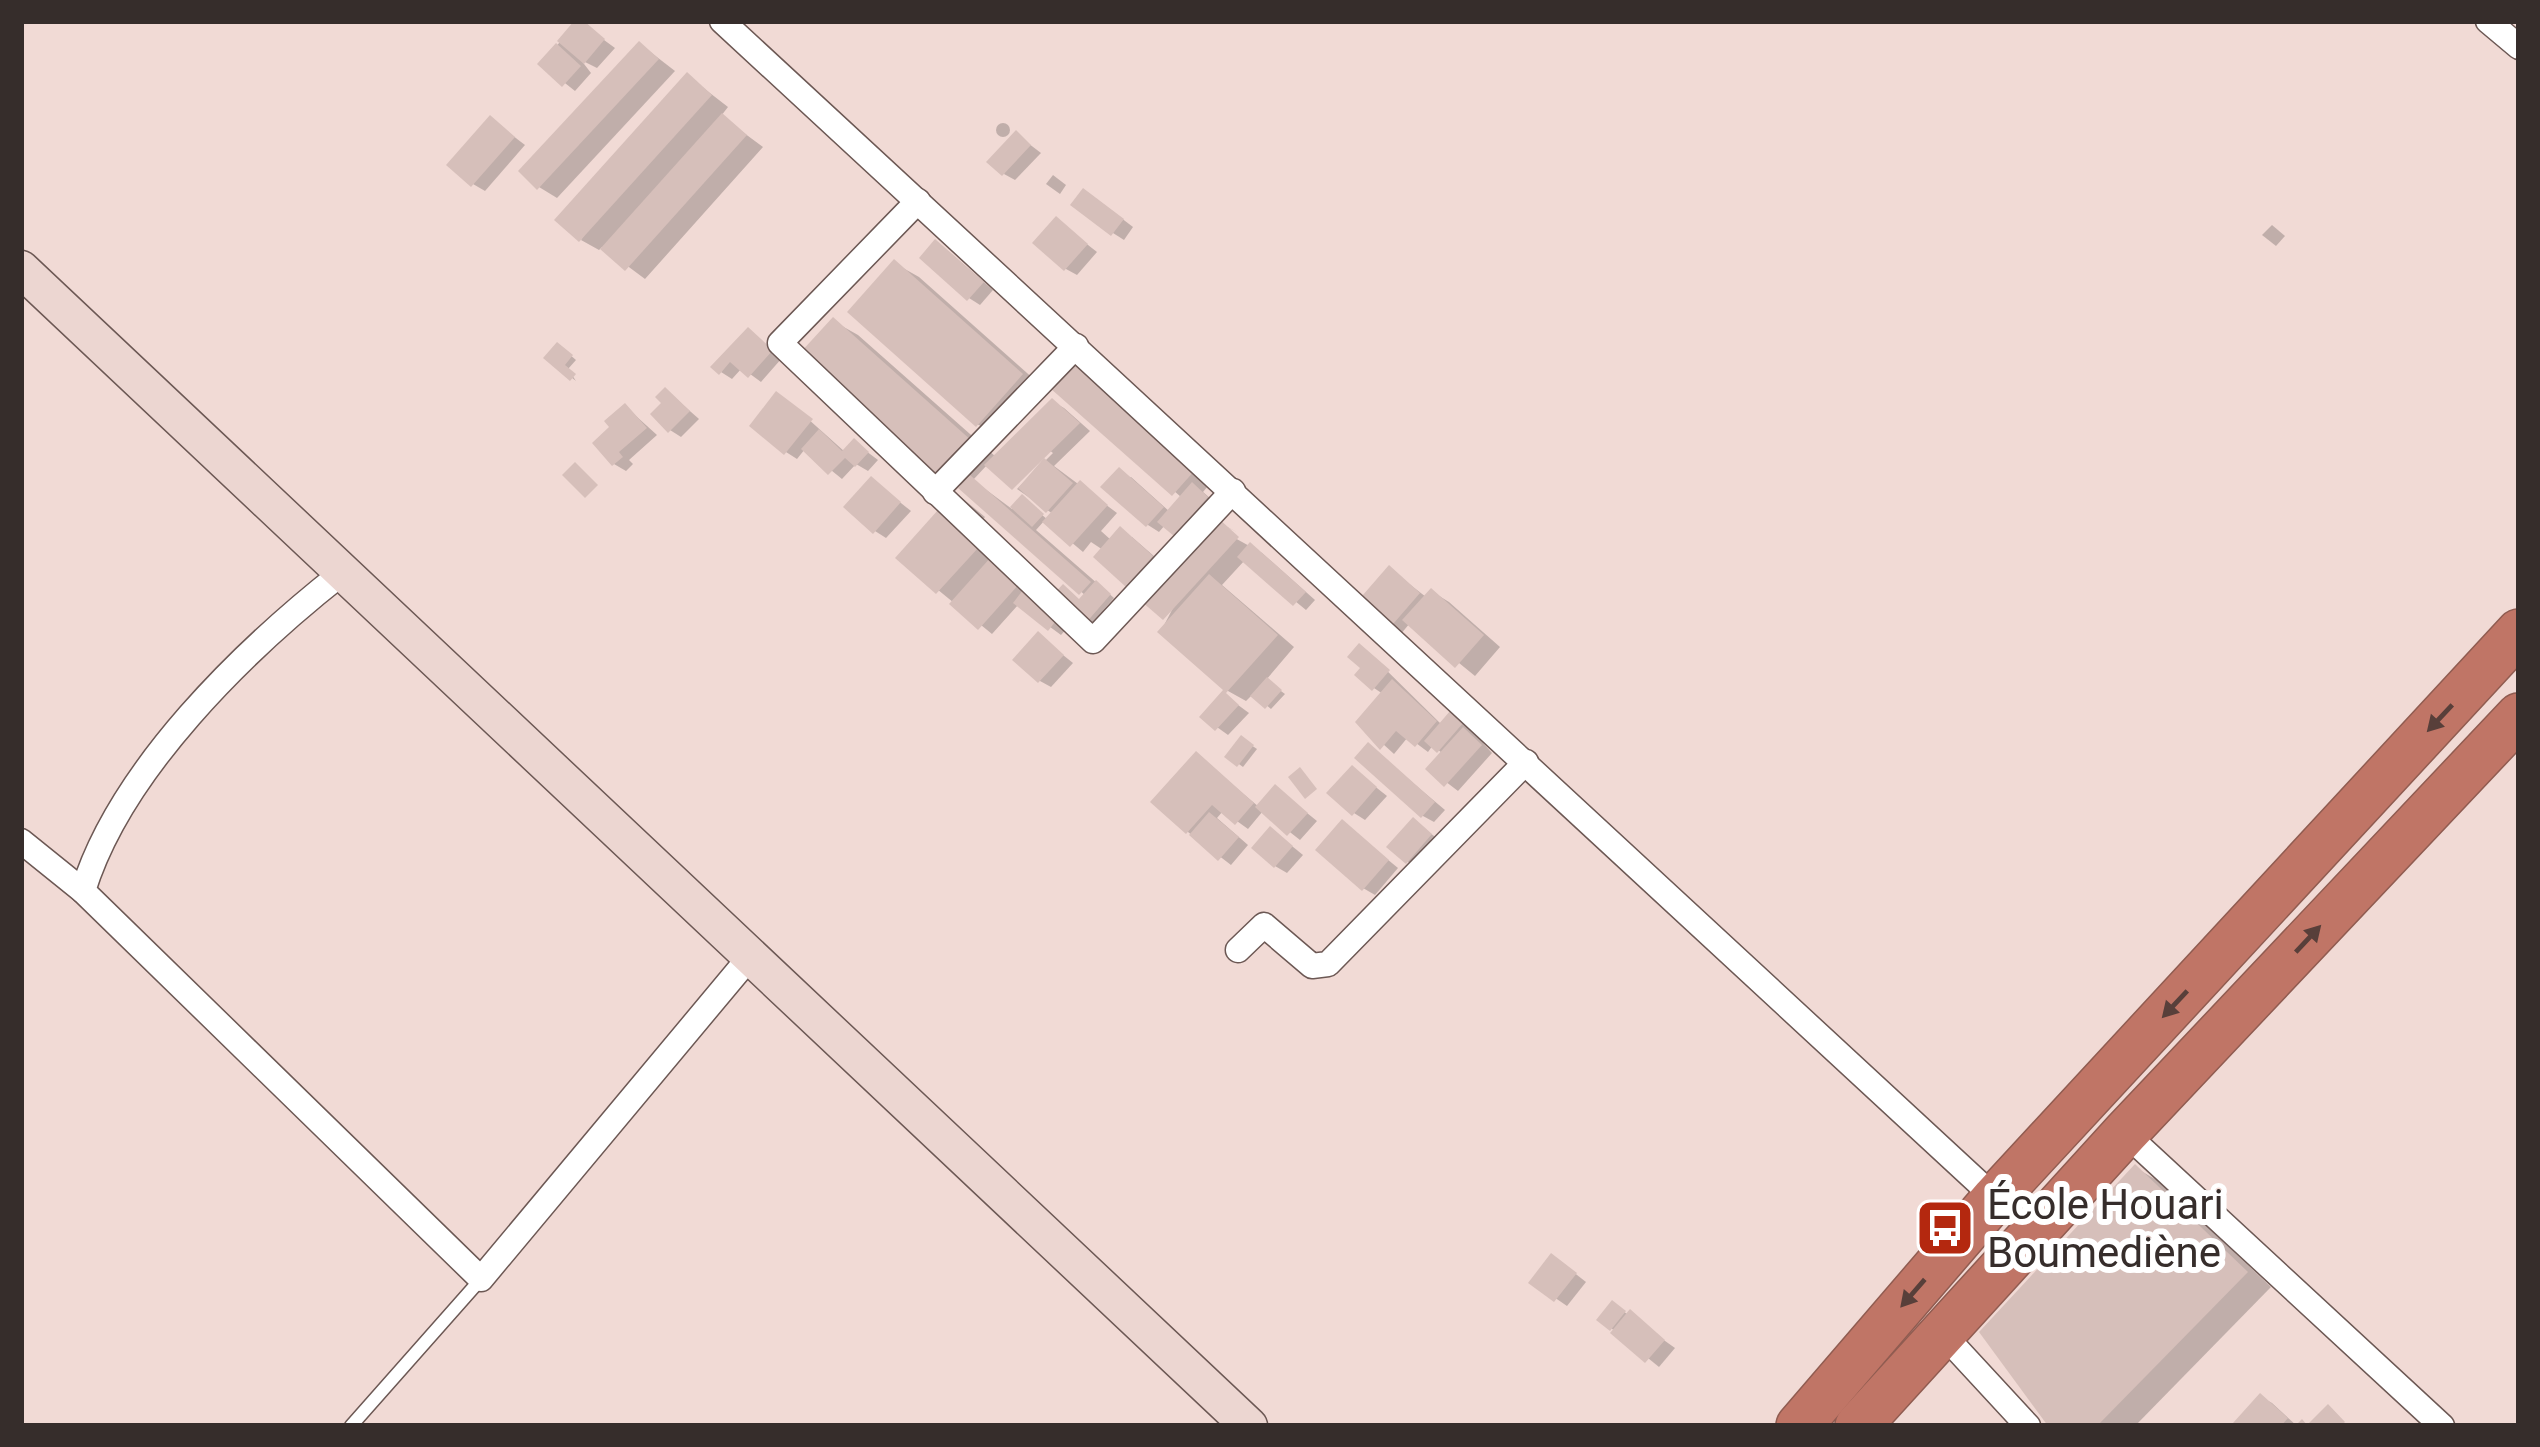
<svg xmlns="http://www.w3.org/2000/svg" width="2540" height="1447" font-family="Roboto,sans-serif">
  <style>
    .shadow { fill: #0003; fill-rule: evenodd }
    .building { fill: #d6bfba }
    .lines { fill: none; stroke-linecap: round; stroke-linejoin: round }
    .lane-casing { stroke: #6c5854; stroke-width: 15 }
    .street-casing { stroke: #6c5854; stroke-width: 27 }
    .secondary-casing { stroke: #6c5854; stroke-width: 39 }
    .highway-casing { stroke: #905c51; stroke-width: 48 }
    .lane { stroke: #fff; stroke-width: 12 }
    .street { stroke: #fff; stroke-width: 24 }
    .secondary { stroke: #ecd6d1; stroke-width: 36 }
    .highway { stroke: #c07566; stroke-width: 45 }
    .oneway { fill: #583f3a }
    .labels { text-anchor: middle; stroke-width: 12; stroke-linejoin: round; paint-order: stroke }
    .poi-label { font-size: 42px; fill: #362d2b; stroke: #fff; text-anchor: start }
  </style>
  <rect width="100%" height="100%" fill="#f1dad5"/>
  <g class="shadow">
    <path d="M578 21 615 48 597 68 581 60 591 73 575 91 541 64Z"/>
    <path d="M640 44 675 71 557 198 539 187Z"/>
    <path d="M688 76 728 107 721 116 763 147 645 279 602 247 599 250 581 240Z"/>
    <path d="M490 118 525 145 485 191 473 184Z"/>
    <circle cx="1003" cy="130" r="7"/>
    <path d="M1016 134 1041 153 1015 180 1004 174Z"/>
    <path d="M1053 175 1066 185 1060 194 1046 184Z"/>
    <path d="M1095 198 1133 227 1124 240 1113 233Z"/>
    <path d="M1056 220 1097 252 1077 275 1066 269Z"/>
    <path d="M2272 225 2285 236 2276 246 2262 235Z"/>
    <path d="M947 250 993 290 980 305 969 298Z"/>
    <path d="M894 263 919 277 1045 389 1002 438 977 424Z"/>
    <path d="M833 321 858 335 996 457 1053 402 1064 408 1090 431 1054 466 1117 513 1101 531 1111 540 1132 537 1163 564 1140 591 1103 550 1091 542 1083 552 1045 520 1036 530 1114 598 1091 624 1086 621 1081 602 1086 596 963 487 942 474ZM1049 450 1053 453 1017 489 1053 514 1048 520 1022 498 1012 509 973 480 988 464Z"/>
    <path d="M748 331 782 358 761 382 742 368 732 379 721 372Z"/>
    <path d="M562 348 576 360 568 369 576 381 547 358Z"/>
    <path d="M1054 387 1212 481 1203 492 1218 505 1187 540 1165 525 1159 532 1148 525 1105 487 1131 477 1170 512 1181 497Z"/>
    <path d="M666 390 699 419 681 437 670 430Z"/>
    <path d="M788 401 845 452 854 442 878 460 868 471 856 464 842 479 805 449 797 459 786 452Z"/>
    <path d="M626 407 657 435 629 460 633 464 626 471 614 464Z"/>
    <path d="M872 480 911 511 886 538 875 531Z"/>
    <path d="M962 498 985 517 980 523 957 504Z"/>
    <path d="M938 514 1068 627 1061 635 1019 604 992 634 899 558Z"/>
    <path d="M1218 522 1237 532 1227 527 1224 532 1262 553 1315 600 1306 610 1245 560 1222 585 1294 647 1266 680 1285 694 1271 709 1253 694 1246 701 1228 691 1161 631Z"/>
    <path d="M1390 569 1426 597 1431 591 1449 602 1500 647 1475 676 1410 623 1400 635 1389 628Z"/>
    <path d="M1038 635 1073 663 1051 687 1040 681Z"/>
    <path d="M1374 658 1442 725 1463 721 1492 753 1458 791 1429 769 1443 754 1433 745 1428 752 1408 737 1394 754 1359 722 1383 694 1374 688Z"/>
    <path d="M1223 694 1249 713 1228 735 1203 717Z"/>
    <path d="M1242 739 1257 749 1243 767 1228 756Z"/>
    <path d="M1369 746 1445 810 1434 822 1423 816Z"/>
    <path d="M1197 755 1259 807 1276 788 1317 821 1300 840 1263 811 1248 829 1223 811 1217 818 1248 845 1231 865 1188 832Z"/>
    <path d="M1353 769 1387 796 1365 820 1354 813Z"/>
    <path d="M1414 821 1442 842 1419 868 1408 862Z"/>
    <path d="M1343 823 1398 868 1375 895 1363 888Z"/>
    <path d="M1271 829 1303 855 1287 873 1275 866Z"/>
    <path d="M2136 1168 2160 1182 2271 1287 2135 1426H2052Z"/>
    <path d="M1563 1264 1586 1282 1567 1306 1532 1282Z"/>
    <path d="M1613 1304 1675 1348 1659 1367 1600 1319Z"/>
    <path d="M2261 1397 2272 1403 2297 1426H2241Z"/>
  </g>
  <g class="building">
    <path d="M574 21H584L605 39 584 64 557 41Z"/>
    <path d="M639 41 659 59 537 190 518 171Z"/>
    <path d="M556 43 581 66 562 87 537 64Z"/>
    <path d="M687 72 712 95 579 242 554 220Z"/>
    <path d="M722 113 747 135 625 271 600 249Z"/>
    <path d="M490 115 515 137 471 187 446 165Z"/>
    <path d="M1016 130 1031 145 1002 176 986 162Z"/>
    <path d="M1083 188 1124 219 1111 236 1070 205Z"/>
    <path d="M1056 216 1088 244 1064 271 1032 243Z"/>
    <path d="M935 239 984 282 967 301 919 258Z"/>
    <path d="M894 259 1023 374 976 427 847 312Z"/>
    <path d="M833 317 972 441 940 477 800 353Z"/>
    <path d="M748 327 773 350 748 378 730 362 719 375 710 367Z"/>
    <path d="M557 342 573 355 565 365 576 374 570 381 543 358Z"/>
    <path d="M1074 361 1196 469 1172 496 1050 388Z"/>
    <path d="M665 387 690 411 668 433 650 414 661 403 655 397Z"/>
    <path d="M776 391 813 419 784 455 749 426Z"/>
    <path d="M1052 398 1080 423 1012 490 984 465Z"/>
    <path d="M625 403 647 428 619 452 623 457 612 466 592 443 609 427 604 421Z"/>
    <path d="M819 429 842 451 854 438 869 452 855 467 845 458 828 475 801 449Z"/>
    <path d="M1044 458 1073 483 1046 513 1018 488Z"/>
    <path d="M575 462 598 485 585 498 562 475Z"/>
    <path d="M1119 467 1164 507 1146 527 1100 487Z"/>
    <path d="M970 475 1091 582 1079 595 958 488Z"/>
    <path d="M871 476 901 502 873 534 843 507Z"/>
    <path d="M1080 480 1108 505 1070 547 1042 522Z"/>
    <path d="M1192 482 1208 497 1174 536 1157 522Z"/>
    <path d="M1022 494 1044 514 1032 527 1010 507Z"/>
    <path d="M938 510 979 547 936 594 895 558Z"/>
    <path d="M1218 518 1239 537 1163 620 1141 601Z"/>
    <path d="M1120 526 1153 556 1126 587 1093 557Z"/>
    <path d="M1250 542 1306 592 1293 606 1237 557Z"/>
    <path d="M991 557 1020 583 978 630 949 604Z"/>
    <path d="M1389 565 1420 593 1387 631 1356 603Z"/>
    <path d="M1209 574 1278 635 1226 693 1239 705 1215 731 1199 717 1223 690 1157 632Z"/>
    <path d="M1096 580 1111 594 1085 624 1053 595 1063 584 1079 599Z"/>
    <path d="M1431 588 1484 635 1455 668 1402 620Z"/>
    <path d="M1023 590 1058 618 1048 631 1013 603Z"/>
    <path d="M1038 631 1064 655 1038 683 1012 660Z"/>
    <path d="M1359 643 1390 670 1372 691 1354 675 1360 668 1347 657Z"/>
    <path d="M1267 677 1282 690 1265 709 1250 696Z"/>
    <path d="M1392 679 1437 721 1415 747 1396 731 1380 750 1355 722Z"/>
    <path d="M1451 710 1464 722 1437 753 1424 741Z"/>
    <path d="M1463 727 1482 745 1444 787 1425 769Z"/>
    <path d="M1241 735 1254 745 1237 767 1224 757Z"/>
    <path d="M1368 742 1435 802 1421 818 1354 758Z"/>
    <path d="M1196 751 1254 803 1235 825 1212 805 1186 834 1150 802Z"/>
    <path d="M1352 765 1377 787 1352 816 1326 793Z"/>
    <path d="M1300 767 1317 789 1305 799 1288 777Z"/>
    <path d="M1275 784 1308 813 1287 836 1255 807Z"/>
    <path d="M1209 812 1239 837 1218 861 1189 835Z"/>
    <path d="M1413 817 1432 834 1406 864 1386 847Z"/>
    <path d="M1342 819 1389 860 1362 891 1315 850Z"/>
    <path d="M1270 826 1293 846 1274 868 1251 848Z"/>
    <path d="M2135 1164 2248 1272 2097 1426H2048L1979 1332Z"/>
    <path d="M1551 1253 1577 1273 1554 1302 1528 1283Z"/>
    <path d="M1612 1300 1626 1311 1610 1331 1596 1320Z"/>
    <path d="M1630 1309 1665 1340 1645 1363 1610 1333Z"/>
    <path d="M2260 1393 2288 1418 2281 1426H2237L2233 1423Z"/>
    <path d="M2328 1404 2345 1422 2341 1426H2295L2302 1419 2307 1425Z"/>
  </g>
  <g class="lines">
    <g class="lane-casing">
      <path id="lane" d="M351 1426 481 1279"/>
    </g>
    <g class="street-casing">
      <g id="street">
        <path d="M722 21 1995 1198"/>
        <path d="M2488 21 2519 47"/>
        <path d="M918 201 780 343 1093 641 1233 491"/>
        <path d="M935 492 1076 346"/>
        <path d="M342 573C244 650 120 770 83 891L481 1279 749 958"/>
        <path d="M21 841 83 891"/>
        <path d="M1238 950 1264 925 1312 966 1328 964 1526 762"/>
        <path d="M2125 1133 2442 1426"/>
        <path d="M1942 1333 2028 1426"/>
      </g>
    </g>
    <g class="secondary-casing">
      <path id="secondary" d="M21 269 1249 1426"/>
    </g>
    <g class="highway-casing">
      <g id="highway">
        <path d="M1799 1426 1995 1198 2519 632"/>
        <path d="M1858 1426 2125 1133 2519 716"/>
      </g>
    </g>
    <use href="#lane" class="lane"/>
    <use href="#street" class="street"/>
    <use href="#secondary" class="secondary"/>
    <use href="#highway" class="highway"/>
  </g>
  <defs><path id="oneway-solid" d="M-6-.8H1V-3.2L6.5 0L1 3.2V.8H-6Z" transform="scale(3)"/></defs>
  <g class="oneway">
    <use href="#oneway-solid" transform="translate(2440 718) rotate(133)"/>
    <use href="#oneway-solid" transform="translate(2308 939) rotate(-47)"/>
    <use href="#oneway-solid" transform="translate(2175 1004) rotate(133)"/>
    <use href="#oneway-solid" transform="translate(1913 1293) rotate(131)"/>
  </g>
  <defs>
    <g id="bus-square" transform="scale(3)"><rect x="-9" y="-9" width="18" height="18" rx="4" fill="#b4280f" stroke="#fff"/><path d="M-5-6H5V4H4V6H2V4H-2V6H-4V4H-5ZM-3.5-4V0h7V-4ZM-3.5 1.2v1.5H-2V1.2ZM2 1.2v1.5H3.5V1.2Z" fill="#fff"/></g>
  </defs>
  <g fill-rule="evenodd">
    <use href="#bus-square" x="1945" y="1228"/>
  </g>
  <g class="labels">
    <g class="poi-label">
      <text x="1987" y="1219">École Houari<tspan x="1987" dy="48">Boumediène</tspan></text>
    </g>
  </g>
  <rect width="2540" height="1447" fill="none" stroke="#362d2b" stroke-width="48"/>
</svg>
